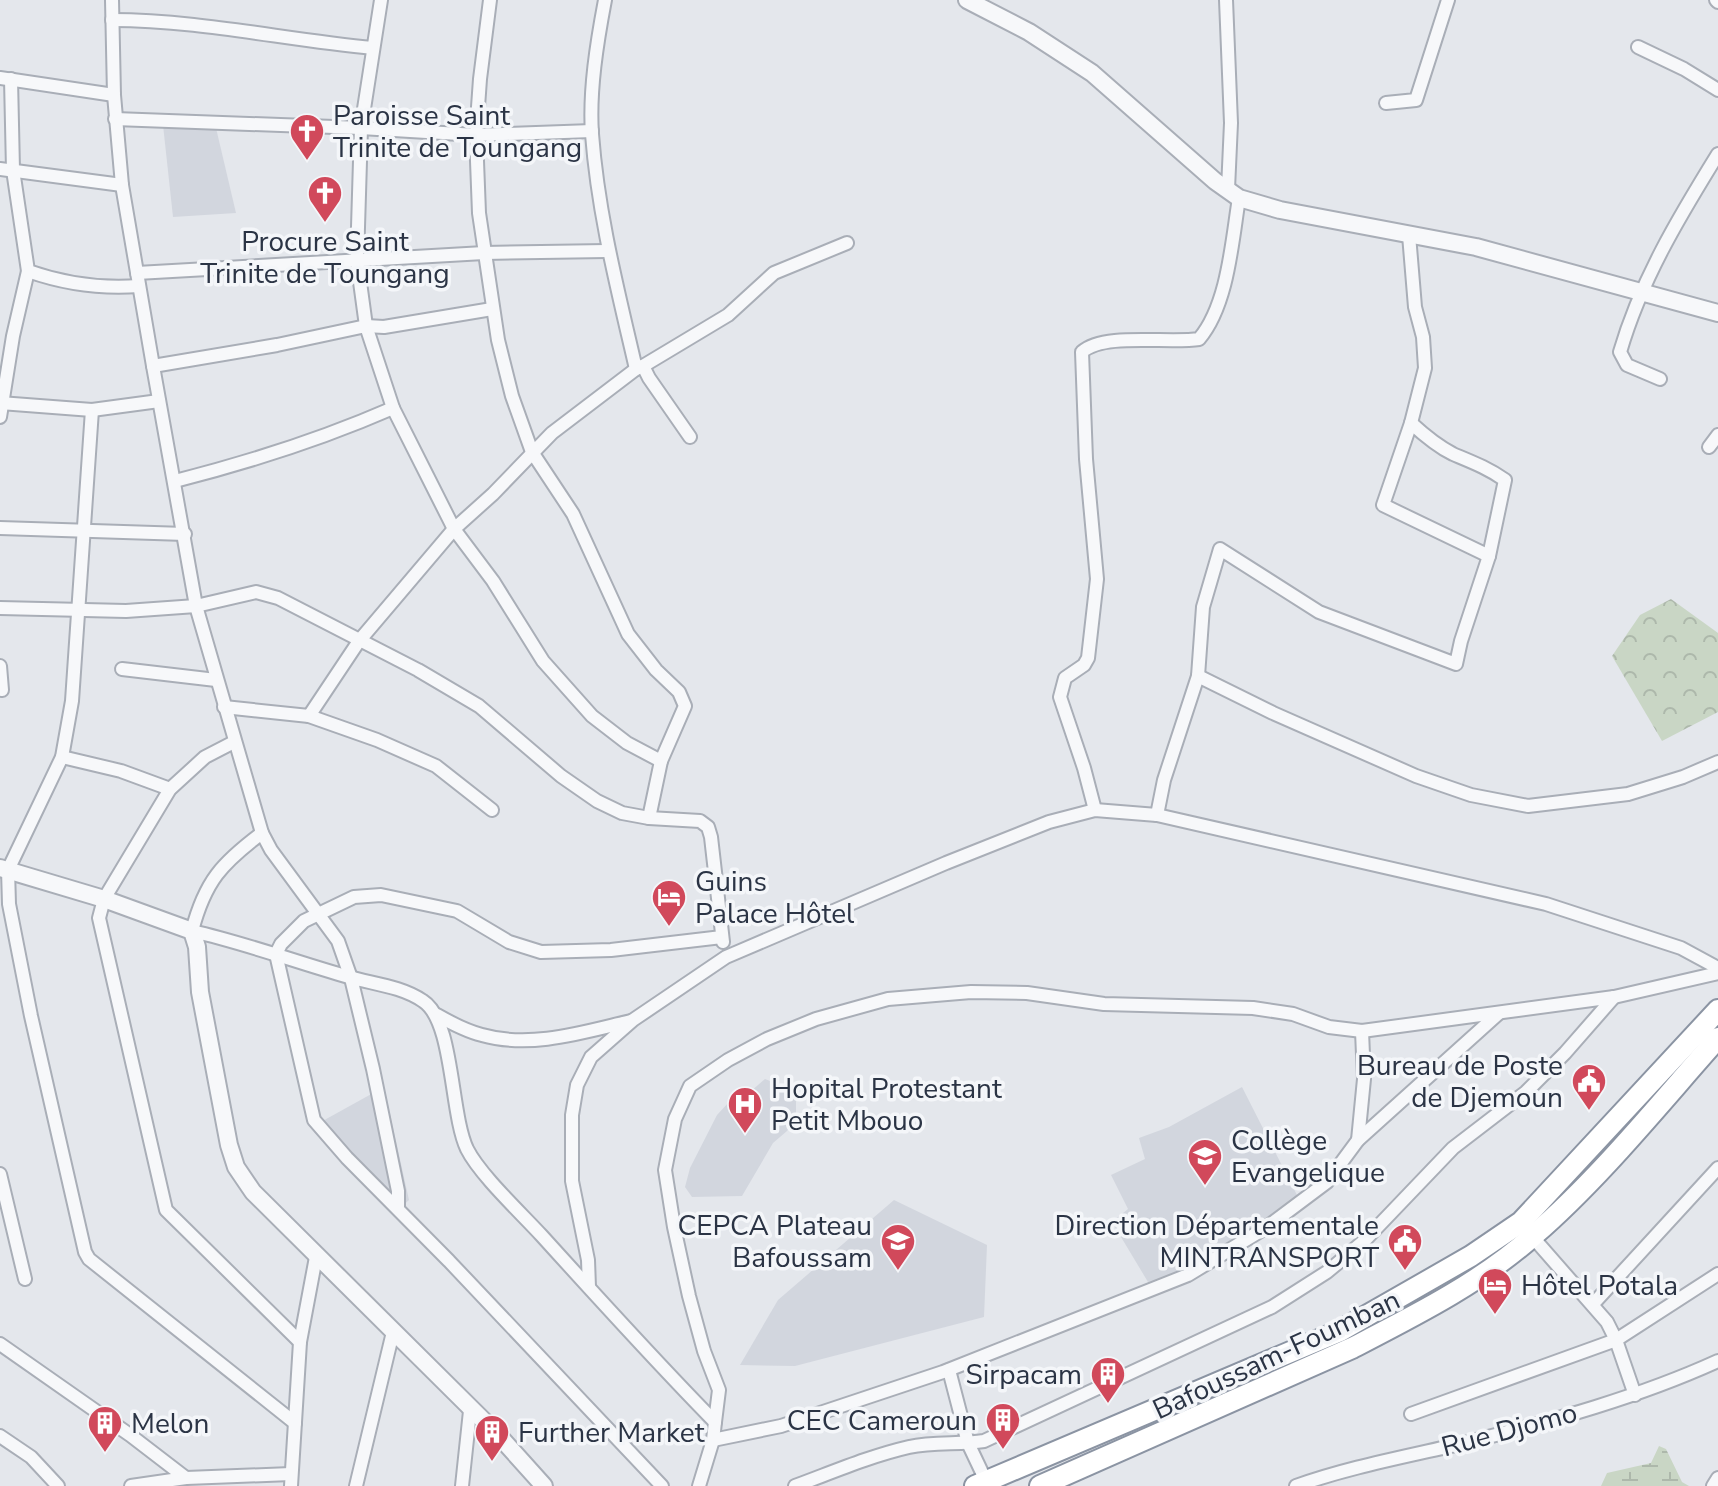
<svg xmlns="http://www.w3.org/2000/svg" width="1718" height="1486" font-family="'Nunito Sans',sans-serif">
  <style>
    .built { fill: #d2d6de }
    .forest { fill: url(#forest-crowns) }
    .wetland { fill: url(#wetland-marsh) }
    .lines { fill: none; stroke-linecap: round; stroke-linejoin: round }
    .minor-casing { stroke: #a9aeb7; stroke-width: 16 }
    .tertiary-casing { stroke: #a9aeb7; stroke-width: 20 }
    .trunk-casing { stroke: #8b94a3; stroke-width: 24 }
    .minor { stroke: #f7f8fa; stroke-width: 12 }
    .tertiary { stroke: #f7f8fa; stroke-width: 16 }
    .trunk { stroke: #fff; stroke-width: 20 }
    .labels { text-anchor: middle; stroke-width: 7; stroke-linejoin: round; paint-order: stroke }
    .poi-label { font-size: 28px; fill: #2b3445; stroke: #f4f6f9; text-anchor: start }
    .street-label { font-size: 28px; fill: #2b3445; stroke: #f4f6f9 }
  </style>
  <defs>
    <pattern id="forest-crowns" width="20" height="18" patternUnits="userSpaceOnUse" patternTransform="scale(2)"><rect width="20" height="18" fill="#c9d6c5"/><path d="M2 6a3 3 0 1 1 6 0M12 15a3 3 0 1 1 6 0" fill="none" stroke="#adb8ab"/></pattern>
    <pattern id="wetland-marsh" width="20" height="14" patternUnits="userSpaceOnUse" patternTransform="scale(2)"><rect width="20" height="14" fill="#c9d6c5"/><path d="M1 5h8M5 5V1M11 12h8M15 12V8" fill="none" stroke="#adb8ab"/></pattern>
  </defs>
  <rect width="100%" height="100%" fill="#e4e7ec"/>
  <g class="built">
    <path d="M163 125 216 128 236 213 173 217Z"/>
    <path d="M765 1079 785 1087 796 1101V1119L787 1131 773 1143 742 1196 692 1197 685 1187 690 1168 717 1115 729 1102 742 1099Z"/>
    <path d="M384 1087 409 1200 400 1208 319 1123Z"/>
    <path d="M1242 1087 1299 1199 1233 1246 1173 1279 1148 1282 1112 1222 1128 1209 1111 1175 1145 1159 1139 1138 1169 1127Z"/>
    <path d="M894 1200 987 1245 984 1317 795 1366 740 1365 778 1300Z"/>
  </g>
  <path class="forest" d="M1671 599 1718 633V712L1662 741 1612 656 1640 615Z"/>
  <path class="wetland" d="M1659 1446 1666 1449 1682 1482 1689 1486H1601L1607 1473 1651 1463Z"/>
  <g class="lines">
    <g class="minor-casing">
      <g id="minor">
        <path d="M112 0 114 95 122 185 153 366 196 606 262 833C222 863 205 881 192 931 245 943 296 962 349 977 373 984 401 986 423 1001 454 1021 450 1113 467 1149 480 1175 522 1214 542 1236 599 1299 656 1362 715 1422L713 1440 699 1486"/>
        <path d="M381 0 361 128 357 260 366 326 393 408 454 529 493 581 543 661 592 716 627 743 661 761"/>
        <path d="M490 0 480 79 476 135 479 213 498 340 512 396 532 452 573 514 628 634 656 670 679 692 685 706 661 761 649 818"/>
        <path d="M605 0C597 42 589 91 592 134 598 214 618 291 636 369"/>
        <path d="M1226 0 1231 123 1228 189"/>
        <path d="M1716 0 1718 2"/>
        <path d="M112 20C199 20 286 40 373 48"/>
        <path d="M1638 47 1684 69 1718 90"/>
        <path d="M0 78 114 95"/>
        <path d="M11 79 13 170 28 271C65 284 100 289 139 286"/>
        <path d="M1386 103 1416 100 1448 0"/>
        <path d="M115 119 361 128 476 135 592 131"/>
        <path d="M0 169 122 185"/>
        <path d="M1409 235 1415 307 1423 337 1425 368 1411 423 1383 505 1489 556"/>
        <path d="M137 273 484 253 607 251"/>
        <path d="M153 366 277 345 366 326 384 327 492 309"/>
        <path d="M643 366 728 315 774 273 847 243"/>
        <path d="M1660 379 1627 365 1620 352C1641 280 1679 217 1718 154"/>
        <path d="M0 403 92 410 159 401"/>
        <path d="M92 410 72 701 62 757 8 870 9 904 31 1016 85 1252 89 1259 295 1423"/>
        <path d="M0 417 13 336 28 271"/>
        <path d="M1709 447 1718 435"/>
        <path d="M175 481C250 462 322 439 393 408"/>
        <path d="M0 528 185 534"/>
        <path d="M0 608 126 611 196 606 256 592 278 598 418 670 479 706 561 776 597 801 622 813 649 818 700 821 708 827 711 837 723 942"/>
        <path d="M0 666 2 690"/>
        <path d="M122 669 216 680"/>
        <path d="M1198 676 1273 713 1416 776 1471 795 1528 806 1628 794 1683 777 1718 762"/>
        <path d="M224 707 309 716 377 740 436 766 492 810"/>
        <path d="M309 716 359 641 454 529 493 494 552 433 636 369 643 366 649 378 690 437"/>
        <path d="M234 742 205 757 170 789 104 899 99 918 166 1210 300 1342"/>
        <path d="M62 757 121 771 170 789"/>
        <path d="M1095 810 1084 768 1060 697 1065 678 1084 665 1088 658 1097 579 1086 459 1082 352C1104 332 1169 344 1199 339 1228 305 1232 241 1239 198"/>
        <path d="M1157 815 1164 780 1198 676 1203 607 1220 549 1319 612 1456 664 1461 641 1489 556 1505 480C1488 468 1472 462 1453 454 1437 446 1424 435 1411 423"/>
        <path d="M262 833 271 850 338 941 351 978 373 1069 398 1191V1208"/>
        <path d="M437 1015C451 1023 466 1031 482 1035 531 1049 584 1032 631 1021"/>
        <path d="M1358 1140 1364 1079 1362 1031"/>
        <path d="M0 1174 25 1279"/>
        <path d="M1530 1234 1607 1322 1616 1340 1635 1395"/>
        <path d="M589 1287 588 1260 572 1181V1115L577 1085 591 1057 633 1020 726 957 946 863 1049 822 1095 810 1157 815 1546 904 1681 948 1718 968"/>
        <path d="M1593 1304 1718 1168"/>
        <path d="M0 1344 130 1435 186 1478"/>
        <path d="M949 1370 968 1443 986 1481"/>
        <path d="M1411 1414 1616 1340 1718 1274"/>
        <path d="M715 1422 719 1390 704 1351 689 1296 674 1227 665 1170 675 1119 690 1086 728 1060 767 1039 816 1019 888 999 971 992 1027 993 1104 1004 1253 1008 1293 1014 1329 1027 1362 1031 1614 997 1718 973"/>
        <path d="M0 1436 31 1457 58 1486"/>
        <path d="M713 1440 781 1426 943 1372 1188 1275 1267 1227 1327 1182 1358 1140 1499 1013"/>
        <path d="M131 1486 186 1478 291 1474"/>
        <path d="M291 1486 300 1342 316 1257"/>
        <path d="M356 1486 393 1332"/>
        <path d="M462 1486 470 1411"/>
        <path d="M662 1486 449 1261 347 1158 314 1120 276 954 281 944 304 921 354 897 381 895 457 911 509 942 541 952 611 950 722 937"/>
        <path d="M795 1486C833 1472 870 1456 909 1447 934 1441 959 1445 984 1441L1272 1307 1327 1272 1365 1240 1453 1148 1526 1092 1565 1053 1614 997"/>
        <path d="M1296 1486C1352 1466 1410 1456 1468 1442 1552 1421 1639 1397 1718 1361"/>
        <path d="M1713 1486 1718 1478"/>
      </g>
    </g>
    <g class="tertiary-casing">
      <g id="tertiary">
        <path d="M967 0 1029 32 1092 73 1215 181 1239 198 1280 210 1476 247 1718 313"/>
        <path d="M0 868 104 899 192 931 197 947 200 992 229 1145 236 1167 253 1192 500 1437 544 1486"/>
      </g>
    </g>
    <g class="trunk-casing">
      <g id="trunk">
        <path d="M975 1486 1340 1331 1471 1256 1521 1222 1718 1010"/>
        <path d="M1040 1486 1352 1348C1414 1316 1482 1282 1534 1235 1600 1178 1660 1103 1718 1038"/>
      </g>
    </g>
    <use href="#minor" class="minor"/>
    <use href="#tertiary" class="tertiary"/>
    <use href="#trunk" class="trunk"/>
  </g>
  <defs>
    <g id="church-pin" transform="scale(1.8)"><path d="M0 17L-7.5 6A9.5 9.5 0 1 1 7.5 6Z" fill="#d1495b" stroke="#f4f6f9"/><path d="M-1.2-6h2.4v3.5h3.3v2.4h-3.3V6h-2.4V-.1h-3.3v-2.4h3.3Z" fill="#fff"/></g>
    <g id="hotel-pin" transform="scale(1.8)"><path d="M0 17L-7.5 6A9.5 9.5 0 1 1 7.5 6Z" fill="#d1495b" stroke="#f4f6f9"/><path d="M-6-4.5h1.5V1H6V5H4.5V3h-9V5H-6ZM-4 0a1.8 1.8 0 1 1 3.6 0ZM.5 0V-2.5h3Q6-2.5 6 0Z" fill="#fff"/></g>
    <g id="civic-pin" transform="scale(1.8)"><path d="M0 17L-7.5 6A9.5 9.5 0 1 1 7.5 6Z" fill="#d1495b" stroke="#f4f6f9"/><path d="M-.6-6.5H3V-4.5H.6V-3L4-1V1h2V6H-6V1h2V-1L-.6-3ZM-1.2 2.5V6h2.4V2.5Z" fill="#fff"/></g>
    <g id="hospital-pin" transform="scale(1.8)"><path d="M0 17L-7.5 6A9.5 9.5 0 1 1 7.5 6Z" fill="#d1495b" stroke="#f4f6f9"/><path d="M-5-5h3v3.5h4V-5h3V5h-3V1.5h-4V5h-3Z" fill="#fff"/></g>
    <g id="school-pin" transform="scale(1.8)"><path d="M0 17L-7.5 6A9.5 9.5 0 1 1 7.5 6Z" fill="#d1495b" stroke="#f4f6f9"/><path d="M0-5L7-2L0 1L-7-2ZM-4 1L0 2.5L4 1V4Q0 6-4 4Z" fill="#fff"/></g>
    <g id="building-pin" transform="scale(1.8)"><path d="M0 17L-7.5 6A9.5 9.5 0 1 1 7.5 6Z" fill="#d1495b" stroke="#f4f6f9"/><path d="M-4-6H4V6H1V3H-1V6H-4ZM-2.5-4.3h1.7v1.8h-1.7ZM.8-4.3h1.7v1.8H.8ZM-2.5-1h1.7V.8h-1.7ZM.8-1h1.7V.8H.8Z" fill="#fff"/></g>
  </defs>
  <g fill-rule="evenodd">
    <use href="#church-pin" x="307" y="131"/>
    <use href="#church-pin" x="325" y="193"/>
    <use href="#hotel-pin" x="669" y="897"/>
    <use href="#civic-pin" x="1589" y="1081"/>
    <use href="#hospital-pin" x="745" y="1104"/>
    <use href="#school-pin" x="1205" y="1156"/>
    <use href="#school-pin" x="898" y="1241"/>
    <use href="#civic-pin" x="1405" y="1241"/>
    <use href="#hotel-pin" x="1495" y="1285"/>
    <use href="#building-pin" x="1108" y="1374"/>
    <use href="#building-pin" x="1003" y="1420"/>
    <use href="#building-pin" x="105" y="1423"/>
    <use href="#building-pin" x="492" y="1432"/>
  </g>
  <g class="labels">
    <g class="poi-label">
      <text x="333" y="125">Paroisse Saint<tspan x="333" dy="32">Trinite de Toungang</tspan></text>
      <text x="325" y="251" text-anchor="middle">Procure Saint<tspan x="325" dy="32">Trinite de Toungang</tspan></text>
      <text x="695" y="891">Guins<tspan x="695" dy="32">Palace Hôtel</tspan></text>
      <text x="1563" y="1075" text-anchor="end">Bureau de Poste<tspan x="1563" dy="32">de Djemoun</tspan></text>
      <text x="771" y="1098">Hopital Protestant<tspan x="771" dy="32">Petit Mbouo</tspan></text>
      <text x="1231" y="1150">Collège<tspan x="1231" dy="32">Evangelique</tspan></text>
      <text x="872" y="1235" text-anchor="end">CEPCA Plateau<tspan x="872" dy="32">Bafoussam</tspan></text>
      <text x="1379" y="1235" text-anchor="end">Direction Départementale<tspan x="1379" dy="32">MINTRANSPORT</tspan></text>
      <text x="1521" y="1295">Hôtel Potala</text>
      <text x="1082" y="1384" text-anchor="end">Sirpacam</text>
      <text x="977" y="1430" text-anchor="end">CEC Cameroun</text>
      <text x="131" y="1433">Melon</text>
      <text x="518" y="1442">Further Market</text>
    </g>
    <g class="street-label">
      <text transform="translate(1276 1354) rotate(-25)" y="10">Bafoussam-Foumban</text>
      <text transform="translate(1509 1429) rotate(-15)" y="10">Rue Djomo</text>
    </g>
  </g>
</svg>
